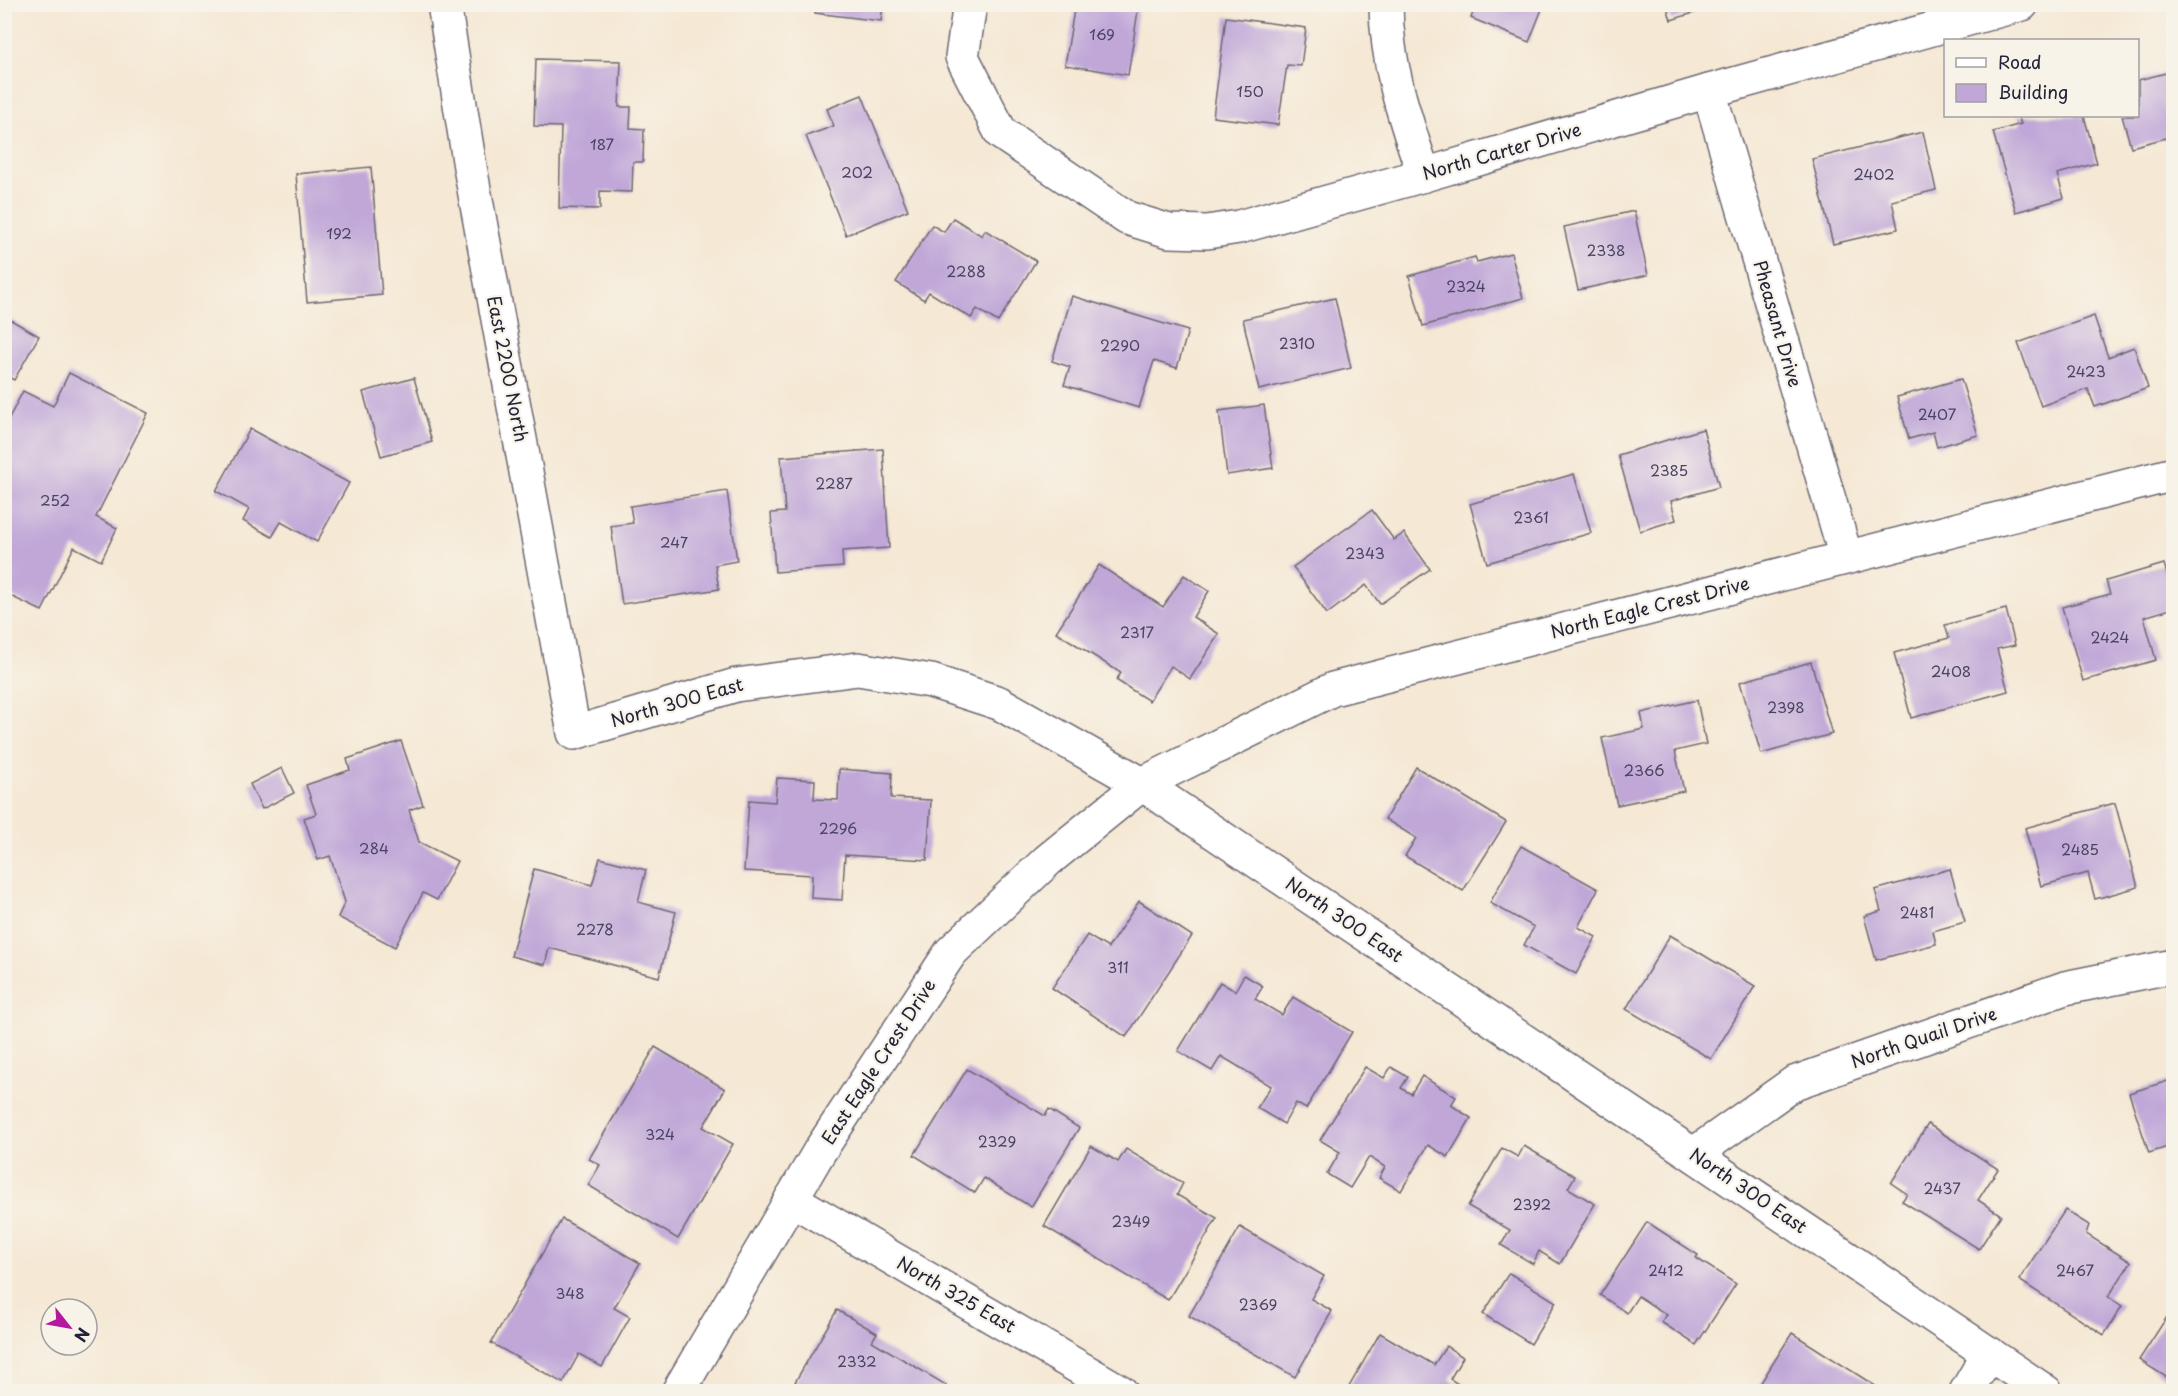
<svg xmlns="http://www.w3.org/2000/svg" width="2178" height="1396" font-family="'Playpen Sans',sans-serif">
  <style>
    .building { fill: #c0a7d8 }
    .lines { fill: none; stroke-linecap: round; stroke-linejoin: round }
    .minor-casing { stroke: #6c6771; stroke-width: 36 }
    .minor { stroke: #fff; stroke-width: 33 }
    .labels { text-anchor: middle; stroke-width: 4.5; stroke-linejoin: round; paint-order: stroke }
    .number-label { font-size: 15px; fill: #4a4362 }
    .street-label { font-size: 18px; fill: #22223b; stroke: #f7f3e8 }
  </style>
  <rect width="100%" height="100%" fill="#f7f3e8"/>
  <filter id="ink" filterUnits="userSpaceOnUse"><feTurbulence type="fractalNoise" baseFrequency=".0167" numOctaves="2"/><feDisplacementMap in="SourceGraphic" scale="12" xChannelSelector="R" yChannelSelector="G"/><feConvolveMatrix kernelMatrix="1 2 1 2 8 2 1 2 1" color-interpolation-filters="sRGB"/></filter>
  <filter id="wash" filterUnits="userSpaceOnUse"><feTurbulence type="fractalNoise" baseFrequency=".008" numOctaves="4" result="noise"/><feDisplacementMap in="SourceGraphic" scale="24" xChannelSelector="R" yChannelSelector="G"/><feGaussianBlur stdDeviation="1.35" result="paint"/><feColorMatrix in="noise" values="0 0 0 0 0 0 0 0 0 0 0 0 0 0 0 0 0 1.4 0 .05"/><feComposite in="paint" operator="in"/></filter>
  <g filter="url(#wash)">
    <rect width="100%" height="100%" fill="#f5e8d4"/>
    <g id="blocks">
      <g class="building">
        <path d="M311 4H356V9L311 8Z"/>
        <path d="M816 4H883L881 21 815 13Z"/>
        <path d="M1075 4H1139L1128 75 1065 65Z"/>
        <path d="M1476 4H1544L1529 42 1471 18Z"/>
        <path d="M1666 4H1719V5L1671 20Z"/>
        <path d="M1226 17 1306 28 1301 66 1287 65 1278 125 1213 117Z"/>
        <path d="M536 59 621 61 619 107H631L630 128 644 129 643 162H633L632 192 600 191V209L559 208 561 127 534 126Z"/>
        <path d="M2174 71V136L2131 147 2122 116H2138V80Z"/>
        <path d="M862 95 908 210 846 235 806 136 834 126 827 109Z"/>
        <path d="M2018 116H2084L2097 163 2057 174 2064 198 2016 212 1993 132 2021 124Z"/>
        <path d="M1923 132 1936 190 1892 201 1898 229 1833 244 1812 159Z"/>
        <path d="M371 167 382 295 307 302 296 174Z"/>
        <path d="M1634 211 1648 275 1578 290 1564 227Z"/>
        <path d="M953 218 982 236 985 230 1036 261 998 322 977 309 971 318 929 292 924 300 896 282 932 225 944 232Z"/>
        <path d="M1511 253 1523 298 1423 326 1409 276 1475 257 1477 262Z"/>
        <path d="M1072 296 1188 331 1177 368 1154 361 1139 408 1064 385 1070 367 1052 361Z"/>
        <path d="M1335 298 1351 368 1259 390 1243 319Z"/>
        <path d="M4 316 39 336 14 380 4 375Z"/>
        <path d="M2094 316 2108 357 2134 347 2148 388 2095 407 2088 389 2041 406 2018 343Z"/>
        <path d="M69 373 148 413 96 517 117 528 101 561 74 547 42 611 4 593V484L7 479 4 477V428L23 391 53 406Z"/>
        <path d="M414 378 432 442 381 456 363 392Z"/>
        <path d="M1961 379 1978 435 1937 447 1933 432 1909 439 1897 397Z"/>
        <path d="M1264 405 1273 468 1227 475 1219 411Z"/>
        <path d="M250 429 349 483 317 542 281 522 272 537 243 521 249 509 216 491Z"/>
        <path d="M1703 429 1719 487 1671 501 1676 520 1640 531 1618 455Z"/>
        <path d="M883 449 889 548 842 551 843 567 775 572 771 513 785 512 781 457Z"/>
        <path d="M1574 474 1591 533 1487 563 1470 504Z"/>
        <path d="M727 491 737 561 715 565 719 589 622 604 611 526 633 523 630 506Z"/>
        <path d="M1372 510 1394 540 1404 533 1430 569 1380 604 1366 585 1327 614 1293 567Z"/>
        <path d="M2164 564 2174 597V608L2144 617 2156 660 2083 681 2062 607 2110 594 2106 581Z"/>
        <path d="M1099 565 1163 607 1184 575 1209 591 1193 617 1219 634 1190 679 1171 666 1149 701 1116 680 1121 673 1056 632Z"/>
        <path d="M2006 609 2015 645 1997 649 2008 691 1911 718 1894 653 1949 638 1945 625Z"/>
        <path d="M1811 662 1832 734 1761 754 1740 682Z"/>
        <path d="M1697 700 1706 744 1675 751 1684 791 1617 805 1602 738 1644 729 1641 713Z"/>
        <path d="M401 741 423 805 409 810 419 842 457 861 437 900 423 893 395 947 338 917 345 902 330 856 318 860 304 818 316 814 306 785 350 770 347 759Z"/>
        <path d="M1416 767 1506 822 1463 891 1405 856 1416 838 1385 819Z"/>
        <path d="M282 768 294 793 262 809 250 784Z"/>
        <path d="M839 769 892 773 891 798 931 800 927 860 845 855 842 900 811 898 812 875 744 871 749 800 775 802 777 778 815 780 814 799 838 800Z"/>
        <path d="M2115 803 2138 887 2095 899 2088 873 2041 886 2025 828Z"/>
        <path d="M1521 846 1598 889 1578 927 1596 937 1576 974 1524 945 1534 927 1490 903Z"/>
        <path d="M600 858 646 870 638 902 676 912 659 977 549 948 545 965 511 956 534 869 592 885Z"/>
        <path d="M1950 869 1965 922 1933 931 1936 944 1876 960 1864 916 1881 911 1875 890Z"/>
        <path d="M1139 901 1192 936 1126 1037 1052 988 1087 935 1108 948Z"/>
        <path d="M1670 935 1755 986 1711 1059 1626 1009Z"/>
        <path d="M1244 975 1263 986 1255 999 1282 1015 1293 997 1352 1032 1306 1109 1296 1103 1284 1124 1257 1108 1271 1086 1221 1056 1212 1071 1178 1051 1220 982 1235 991Z"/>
        <path d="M655 1047 725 1089 703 1127 733 1144 678 1239 588 1185 600 1165 589 1159Z"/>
        <path d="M1365 1067 1384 1078 1391 1067 1408 1077 1401 1088 1411 1094 1422 1076 1456 1097 1451 1105 1471 1118 1448 1157 1428 1145 1401 1191 1379 1178 1385 1167 1369 1157 1350 1188 1327 1174 1340 1152 1320 1140Z"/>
        <path d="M967 1069 1045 1116 1049 1109 1079 1128 1031 1207 984 1178 975 1193 914 1155Z"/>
        <path d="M2174 1079V1145L2149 1153 2129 1093Z"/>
        <path d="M1928 1124 1998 1169 1978 1200 2001 1215 1979 1249 1902 1201 1907 1194 1891 1183Z"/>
        <path d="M1091 1146 1118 1162 1126 1149 1183 1183 1177 1195 1217 1218 1168 1300 1044 1226Z"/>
        <path d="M1524 1146 1575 1176 1568 1188 1595 1204 1560 1264 1539 1251 1533 1264 1501 1245 1510 1230 1468 1206 1502 1148 1518 1157Z"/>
        <path d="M2065 1210 2089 1225 2086 1234 2131 1262 2108 1297 2122 1306 2104 1335 2019 1280Z"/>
        <path d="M562 1219 640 1263 614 1308 630 1317 602 1367 579 1354 563 1383 491 1343Z"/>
        <path d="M1647 1222 1698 1255 1696 1258 1736 1284 1696 1345 1661 1322 1667 1315 1638 1296 1627 1313 1600 1295Z"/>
        <path d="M1240 1227 1324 1276 1311 1299 1332 1311 1295 1377 1189 1316Z"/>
        <path d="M1509 1273 1556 1302 1531 1344 1483 1314Z"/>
        <path d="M2174 1306V1382L2139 1360Z"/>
        <path d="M837 1310 877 1333 872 1341 946 1385 943 1392H810L795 1382Z"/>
        <path d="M1380 1333 1434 1365 1446 1346 1463 1357 1450 1379 1471 1392H1346Z"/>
        <path d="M1792 1333 1877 1387 1874 1392H1755Z"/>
      </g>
    </g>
  </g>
  <g filter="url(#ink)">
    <use href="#blocks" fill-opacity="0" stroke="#6c6771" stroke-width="1.5"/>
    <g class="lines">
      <g class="minor-casing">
        <g id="minor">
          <path d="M444 4 470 167 574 733 736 685 858 669 931 681 999 703 1142 784 2046 1392"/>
          <path d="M970 4 962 57 1001 133 1127 218 1169 231 1207 232 1239 227 1424 175 1709 91 2022 4"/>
          <path d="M1386 4C1386 64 1405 119 1424 175"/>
          <path d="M1709 91 1846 557"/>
          <path d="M1694 1154 1794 1083 2065 988 2174 966"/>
          <path d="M791 1199 1121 1392"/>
          <path d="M678 1392 819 1152 951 952 1048 860 1142 784 1333 689 2174 474"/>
          <path d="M1966 1392 1989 1353"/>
        </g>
      </g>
      <use href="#minor" class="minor"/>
    </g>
  </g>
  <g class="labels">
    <g class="number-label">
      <text x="1102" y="40">169</text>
      <text x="1250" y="97">150</text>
      <text x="602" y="150">187</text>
      <text x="857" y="178">202</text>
      <text x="1874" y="180">2402</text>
      <text x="339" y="239">192</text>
      <text x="1606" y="256">2338</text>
      <text x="966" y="277">2288</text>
      <text x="1466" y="292">2324</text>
      <text x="1297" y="349">2310</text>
      <text x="1120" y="351">2290</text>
      <text x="2086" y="377">2423</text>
      <text x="1937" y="420">2407</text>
      <text x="1669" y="476">2385</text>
      <text x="834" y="489">2287</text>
      <text x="55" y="506">252</text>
      <text x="1531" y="523">2361</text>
      <text x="674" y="548">247</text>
      <text x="1365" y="559">2343</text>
      <text x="1137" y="638">2317</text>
      <text x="2110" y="643">2424</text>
      <text x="1951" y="677">2408</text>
      <text x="1786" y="713">2398</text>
      <text x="1644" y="776">2366</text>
      <text x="838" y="834">2296</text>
      <text x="374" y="854">284</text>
      <text x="2080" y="855">2485</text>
      <text x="1917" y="918">2481</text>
      <text x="595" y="935">2278</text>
      <text x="1118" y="973">311</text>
      <text x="660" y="1140">324</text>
      <text x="997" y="1147">2329</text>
      <text x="1942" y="1194">2437</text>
      <text x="1532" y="1210">2392</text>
      <text x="1131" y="1227">2349</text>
      <text x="1666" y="1276">2412</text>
      <text x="2075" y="1276">2467</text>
      <text x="570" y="1299">348</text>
      <text x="1258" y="1310">2369</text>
      <text x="857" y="1367">2332</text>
    </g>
    <g class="street-label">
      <text transform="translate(1502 152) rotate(-16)" y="6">North Carter Drive</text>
      <text transform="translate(1777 324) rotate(74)" y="6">Pheasant Drive</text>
      <text transform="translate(507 369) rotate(79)" y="6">East 2200 North</text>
      <text transform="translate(1650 608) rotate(-14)" y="6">North Eagle Crest Drive</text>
      <text transform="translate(677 703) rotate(-16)" y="6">North 300 East</text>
      <text transform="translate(1344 920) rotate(34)" y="6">North 300 East</text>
      <text transform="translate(1924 1038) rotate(-19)" y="6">North Quail Drive</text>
      <text transform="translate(879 1062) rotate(-57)" y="6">East Eagle Crest Drive</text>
      <text transform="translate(1748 1191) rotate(34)" y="6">North 300 East</text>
      <text transform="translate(956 1295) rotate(30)" y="6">North 325 East</text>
    </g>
  </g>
  <rect width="2178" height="1396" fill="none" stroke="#f7f3e8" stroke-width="24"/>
  <rect x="1944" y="39" width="195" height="78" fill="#f7f3e8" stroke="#a29fa3" stroke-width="1.5"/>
  <rect x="1956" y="58" width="30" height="9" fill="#ffffff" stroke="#a29fa3" stroke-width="1.5"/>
  <text x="1998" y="69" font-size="18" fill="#22223b">Road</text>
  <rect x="1956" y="84" width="30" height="18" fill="#c0a7d8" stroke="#a29fa3" stroke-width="1.5"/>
  <text x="1998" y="99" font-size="18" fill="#22223b">Building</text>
  <g transform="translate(69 1327) rotate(121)"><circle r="28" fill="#f7f3e8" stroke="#a29fa3" stroke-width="1.5"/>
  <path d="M0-4.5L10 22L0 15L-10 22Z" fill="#b5179e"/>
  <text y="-9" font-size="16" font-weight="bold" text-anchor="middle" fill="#22223b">N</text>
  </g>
</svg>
